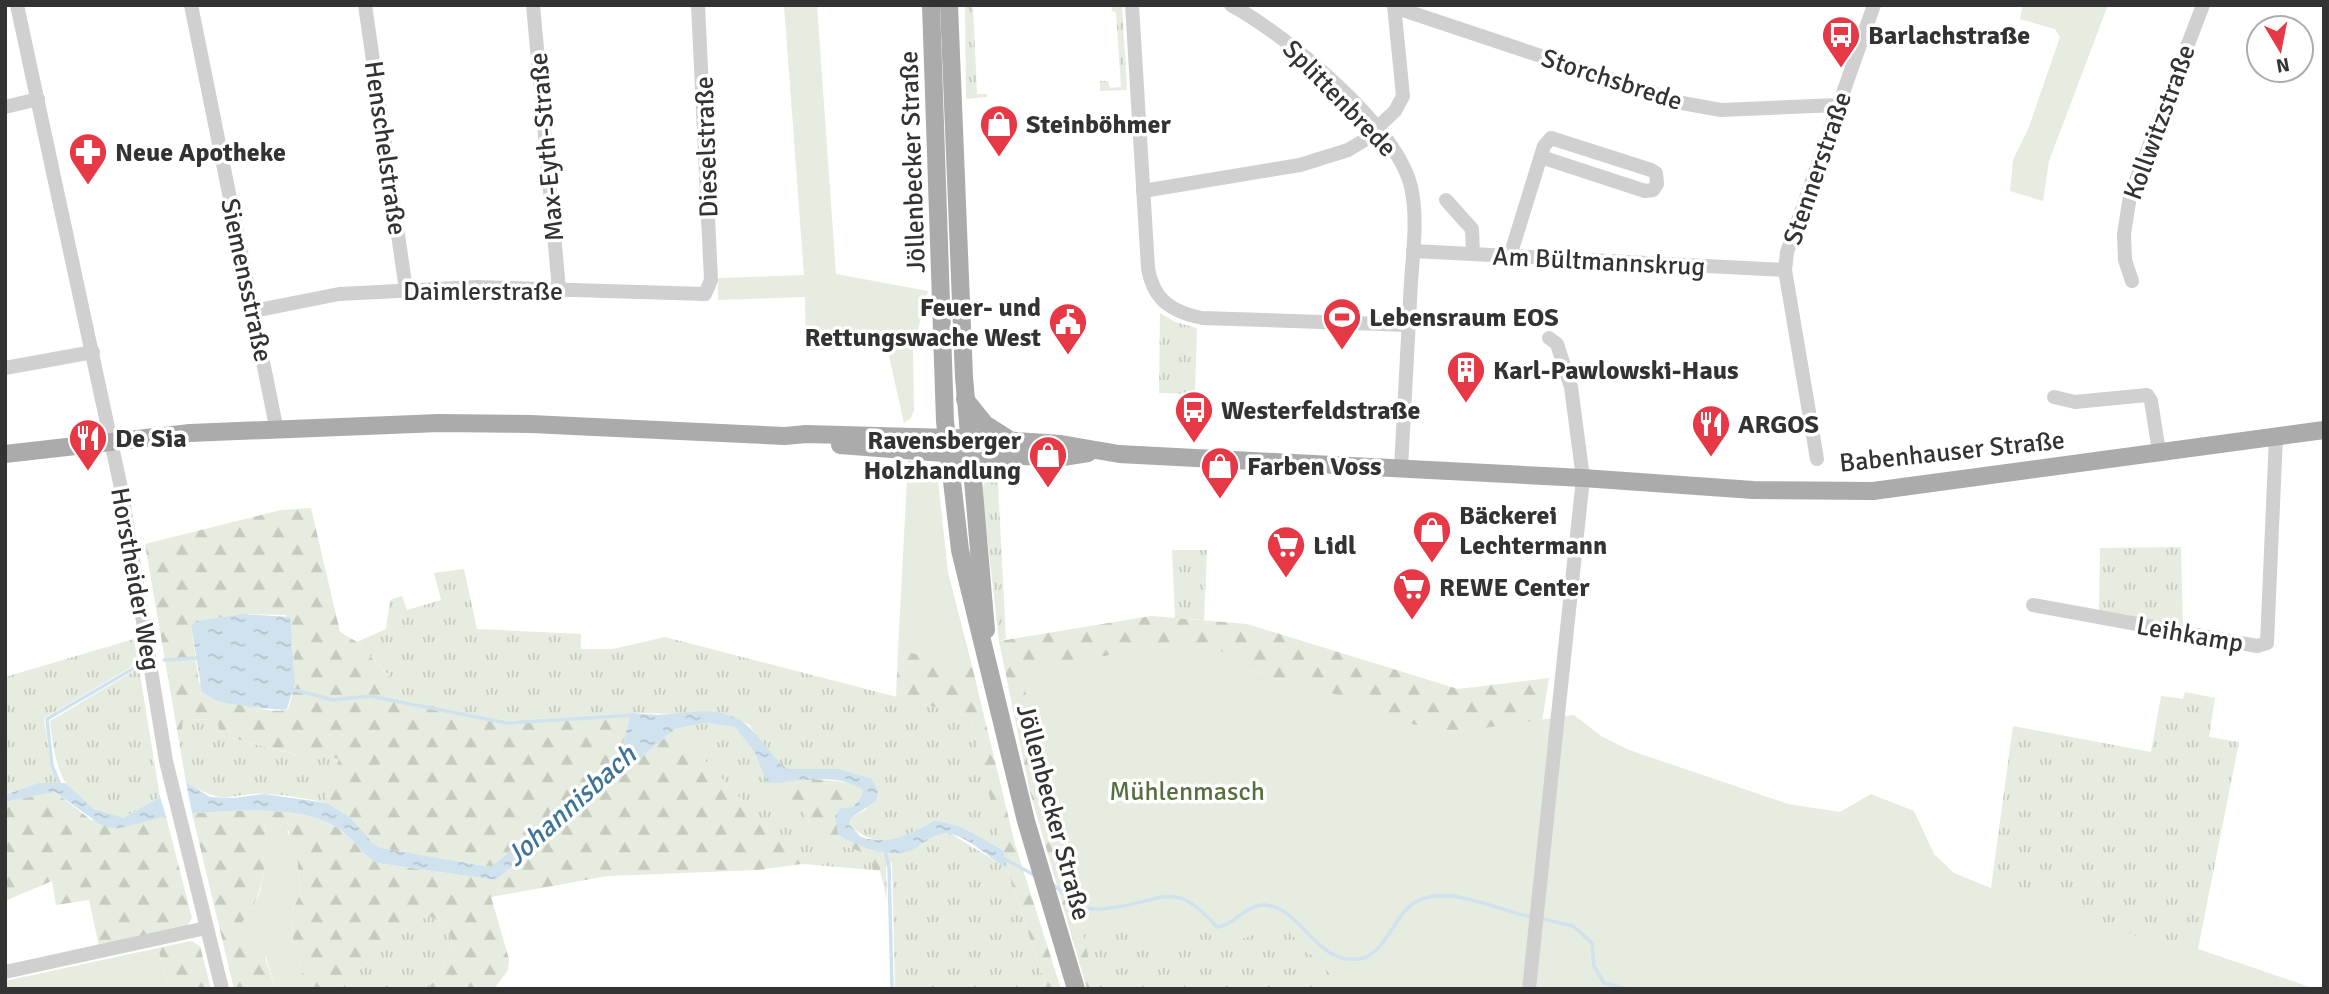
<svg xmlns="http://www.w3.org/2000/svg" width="2329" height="994" font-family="Signika,sans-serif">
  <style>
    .grass { fill: url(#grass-tufts) }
    .forest { fill: url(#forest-firs); fill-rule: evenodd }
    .green { fill: #e6ecdf }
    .water { fill: url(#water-ripples) }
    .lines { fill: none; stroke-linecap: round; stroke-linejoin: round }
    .stream { stroke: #cfe2ee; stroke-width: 3.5 }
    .minor { stroke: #d0d0d0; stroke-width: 14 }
    .major { stroke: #ababab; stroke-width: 18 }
    .labels { text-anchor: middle; stroke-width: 7; stroke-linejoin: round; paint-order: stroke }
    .poi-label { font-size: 26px; font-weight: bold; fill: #333; stroke: #fff; text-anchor: start }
    .street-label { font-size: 26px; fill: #333; stroke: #fff }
    .park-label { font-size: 26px; fill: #56703f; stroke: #fff }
    .water-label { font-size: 28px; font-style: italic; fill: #3f7497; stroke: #fff }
  </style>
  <defs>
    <pattern id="grass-tufts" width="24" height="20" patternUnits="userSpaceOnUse" patternTransform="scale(1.75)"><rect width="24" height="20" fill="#e6ecdf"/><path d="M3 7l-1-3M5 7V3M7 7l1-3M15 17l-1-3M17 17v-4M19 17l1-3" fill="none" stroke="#c6cbc0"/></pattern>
    <pattern id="forest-firs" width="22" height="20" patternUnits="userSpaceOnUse" patternTransform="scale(1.75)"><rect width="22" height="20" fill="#e6ecdf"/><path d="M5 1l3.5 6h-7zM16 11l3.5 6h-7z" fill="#c6cbc0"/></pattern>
    <pattern id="water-ripples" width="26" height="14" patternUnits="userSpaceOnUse" patternTransform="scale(1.75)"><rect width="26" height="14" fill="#cfe2ee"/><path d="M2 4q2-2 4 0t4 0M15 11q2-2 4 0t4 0" fill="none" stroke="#b2c2cd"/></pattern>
  </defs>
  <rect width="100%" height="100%" fill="#fff"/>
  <g class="grass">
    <path d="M965 5H980L973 6 977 94H987V97L966 99Z"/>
    <path d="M1112 5H1122L1127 90 1100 91V81H1108L1110 88 1121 87 1116 12 1112 11Z"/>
    <path d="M1160 313 1175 322 1197 328 1195 394 1159 393Z"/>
    <path d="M997 464 1006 639 999 641 982 491 986 473Z"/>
    <path d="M2181 547 2183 628 2099 612 2100 548Z"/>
    <path d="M1172 550H1207L1204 620 1175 618Z"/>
    <path d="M464 569 477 629 581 634V649H613L665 637 970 716 1003 850 960 826 935 820C905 838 877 853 849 824L851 818 867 809 871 778 839 769H787L764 749 749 724 704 711 687 714 632 713 507 721 392 698 391 678 357 642 386 629 390 600 402 596 407 610 441 600 434 573Z"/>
    <path d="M134 639 138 663 44 718 51 769 59 784 38 783 5 795V677Z"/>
    <path d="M139 668 160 797 123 818C65 807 55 772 50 721Z"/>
    <path d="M2185 692 2215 698 2209 737 2239 742 2198 949 2315 989H1544L1975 973 1991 888 2013 726 2151 752 2161 696 2183 699Z"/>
    <path d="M218 719 220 735 298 755 300 749 339 759 327 790V803C308 799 288 795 268 794 226 792 228 808 186 782L177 730 182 728 183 720Z"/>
    <path d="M704 723 735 727 755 753 774 798 799 802 816 835 869 855 873 870 802 864 675 729Z"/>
    <path d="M936 834H951L1007 868 1047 989H895L892 862 886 867 887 900 880 871 884 853 907 852Z"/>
    <path d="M1076 908 1084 913 1247 915 1513 989H1095Z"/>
    <path d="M428 916C471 931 445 964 428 989H336L413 923Z"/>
  </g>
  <g class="forest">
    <path d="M311 508 340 632 357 642 397 685 392 698 508 721 631 713 619 759 491 867 381 848 373 845 351 818 327 803V790L339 759 300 750 299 755 220 735 217 719 183 720 182 729 177 730 145 544 281 510ZM242 614 286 615C294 639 298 685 288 709 267 718 219 692 199 683L191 626 196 621Z"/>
    <path d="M1151 616 1247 624 1458 689 1549 678 1542 721 1463 731 1435 730 1395 720 1356 700 1270 677 1248 669 1219 650H1176V645L1021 669 1070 878 1069 888 1080 918 1095 989H1087L1030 792 999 641Z"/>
    <path d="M898 650 972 666 1015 844 1061 989H1047L1007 868 970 716 896 697Z"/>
    <path d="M675 729 802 864 758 870 608 876 491 897 509 959 508 970 494 989H428C445 964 471 931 428 916L413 923 336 989H302V970L293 948 292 911 300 894 297 856 289 841V831L265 825C270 855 263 885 251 913L275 989H234L192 813C234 811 299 804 336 827 352 836 360 853 377 863L496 880Z"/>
    <path d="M814 779 854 783 863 790 861 797 853 807 841 808 851 841 884 853 880 871 873 870 869 855 816 835 799 802 774 798 767 783Z"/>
    <path d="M55 792 91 820 134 824 166 816 192 918 187 926 99 946 89 900 56 905 52 881 5 901V802Z"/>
    <path d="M191 941 200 946 211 989H168L158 948Z"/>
  </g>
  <g class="green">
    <path d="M784 5H817L836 274 928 291 913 348 914 410 911 418 904 423 887 347 806 350 805 297 718 300V278L804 275Z"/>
    <path d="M2023 5H2108L2049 161 2043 201 2010 191 2013 160 2029 127 2060 37 2055 29 2020 19Z"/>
    <path d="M908 460 930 466 938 480 948 572 972 666 898 650Z"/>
    <path d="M1176 645 1177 650H1219L1248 669 1270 677 1357 700 1395 720 1435 730 1463 731 1574 715 1601 736 1629 750 1788 804 1840 812 1871 794 1914 811 1934 854 1954 873 1991 888H2031L2054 894 2103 923 2144 939 2198 949 2315 989H1335L1336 982 1331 975 1289 932 1269 930 1229 943 1210 935 1213 930 1208 926 1199 936 1198 951 1080 918 1069 888 1070 878 1020 669Z"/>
    <path d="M266 822 284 823 297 855 300 894 292 911 293 948 302 970V989H275L266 957 255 960 242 922C270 894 263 857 266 822Z"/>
    <path d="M158 948 168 989H5V981Z"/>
  </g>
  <g class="water">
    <path d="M242 614 290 617 295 682 287 709C282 712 231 704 222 702 215 701 208 695 202 692L191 626 196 621Z"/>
    <path d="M704 711C755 714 753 739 787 769H839L871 778 878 791 876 801 851 818 849 824 861 837C890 846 911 834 935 820L960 826 1003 850 1007 868C990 859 970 838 951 834 932 830 922 848 906 852 880 857 860 846 838 835L835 816 841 808 853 807 861 797 863 790C837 771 797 783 767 783L755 753 735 727 704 723 675 729 496 880 377 863C360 853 352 836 336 827 299 804 234 811 192 813L186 782 210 797 234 798 264 794 327 803 351 818 373 844 381 848 491 867 619 759 631 713 657 715Z"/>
    <path d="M38 783H65L94 809 123 818 160 797 166 816 117 829 101 825 55 792 5 802V795Z"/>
  </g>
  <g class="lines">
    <g class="stream">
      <path d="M164 660 197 658"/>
      <path d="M291 689 333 700 370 696 507 723 635 715"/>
      <path d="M61 787 52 766 47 719 136 667"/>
      <path d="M885 851 889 867 892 989"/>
      <path d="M1003 858 1036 876"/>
      <path d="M1052 884C1062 891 1072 903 1083 907 1091 910 1102 909 1110 908 1164 902 1173 877 1217 927 1235 925 1246 904 1264 905 1302 907 1315 964 1358 959 1388 956 1393 909 1422 899 1457 887 1498 911 1532 917"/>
      <path d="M1539 918 1573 926 1592 943 1594 966 1604 983 1628 989"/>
    </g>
    <g class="minor">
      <path d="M17 5 121 488 166 761 222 989"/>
      <path d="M191 5 277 431"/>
      <path d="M365 5 406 290"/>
      <path d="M533 5 559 289"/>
      <path d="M1132 5 1148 268C1153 300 1172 312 1202 318L1409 325"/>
      <path d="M1231 5C1285 34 1397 126 1411 187 1418 217 1413 252 1411 282 1408 344 1404 406 1401 468"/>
      <path d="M1394 7 1682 103 1721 110 1838 105"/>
      <path d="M5 107 38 99"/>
      <path d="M1143 191 1300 165 1348 150 1363 141 1395 111 1403 96 1394 5"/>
      <path d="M1446 200 1472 229 1473 254"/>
      <path d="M1413 251 1785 270"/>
      <path d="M1510 256 1544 146 1551 138 1651 170 1656 173 1657 184 1653 190 1645 191 1541 157"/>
      <path d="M2132 281 2125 260 2124 234 2130 196 2203 5"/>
      <path d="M254 311 339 294 477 287 705 294 711 280 698 5"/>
      <path d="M5 368 93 352"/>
      <path d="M2054 397 2075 402 2147 395 2151 401 2158 445 2162 452"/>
      <path d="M1817 459 1785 270 1787 252 1874 5"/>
      <path d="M2033 605 2257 646 2267 643 2276 436"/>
      <path d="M5 972 206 928"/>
      <path d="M1529 989 1583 478 1571 387 1557 344 1549 338"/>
    </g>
    <g class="major">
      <path d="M931 5 945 421 960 550 1026 821 1076 989"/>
      <path d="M949 5 964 377 986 630"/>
      <path d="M965 399 985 424 1007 438"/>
      <path d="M840 445 969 455 1063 457 1088 453"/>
      <path d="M5 454 190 433 439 423 531 424 785 436 806 434 987 439 1061 444 1119 454 1583 478 1753 490 1873 491 2324 430"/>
    </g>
  </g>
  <defs>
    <g id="bus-pin" transform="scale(2.0125)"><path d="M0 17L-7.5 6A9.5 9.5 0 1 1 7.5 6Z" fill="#e63945" stroke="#fff"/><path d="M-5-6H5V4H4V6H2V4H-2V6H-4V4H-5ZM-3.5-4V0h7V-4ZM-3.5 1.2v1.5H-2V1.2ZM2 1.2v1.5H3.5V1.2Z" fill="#fff"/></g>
    <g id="shop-pin" transform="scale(2.0125)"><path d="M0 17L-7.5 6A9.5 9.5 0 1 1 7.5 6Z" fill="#e63945" stroke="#fff"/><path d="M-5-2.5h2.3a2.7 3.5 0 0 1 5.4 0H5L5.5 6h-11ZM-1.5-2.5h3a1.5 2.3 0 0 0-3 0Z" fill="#fff"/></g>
    <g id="pharmacy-pin" transform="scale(2.0125)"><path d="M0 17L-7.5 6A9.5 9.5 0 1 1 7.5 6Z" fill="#e63945" stroke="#fff"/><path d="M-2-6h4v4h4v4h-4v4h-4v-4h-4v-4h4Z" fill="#fff"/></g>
    <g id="stadium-pin" transform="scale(2.0125)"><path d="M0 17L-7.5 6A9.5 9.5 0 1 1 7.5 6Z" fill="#e63945" stroke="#fff"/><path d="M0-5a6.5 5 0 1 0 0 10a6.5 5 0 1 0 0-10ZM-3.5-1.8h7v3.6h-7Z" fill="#fff"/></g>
    <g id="civic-pin" transform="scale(2.0125)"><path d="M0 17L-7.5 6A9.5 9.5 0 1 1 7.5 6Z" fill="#e63945" stroke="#fff"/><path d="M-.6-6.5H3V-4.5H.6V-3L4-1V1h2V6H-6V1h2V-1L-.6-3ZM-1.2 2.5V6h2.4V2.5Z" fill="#fff"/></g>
    <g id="building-pin" transform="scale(2.0125)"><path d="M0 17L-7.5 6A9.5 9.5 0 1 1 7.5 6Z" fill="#e63945" stroke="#fff"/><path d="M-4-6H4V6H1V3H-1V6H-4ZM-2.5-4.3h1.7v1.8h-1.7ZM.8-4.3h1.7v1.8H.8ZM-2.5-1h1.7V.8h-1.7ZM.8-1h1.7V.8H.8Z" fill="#fff"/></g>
    <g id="restaurant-pin" transform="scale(2.0125)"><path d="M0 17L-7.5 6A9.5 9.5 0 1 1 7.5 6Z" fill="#e63945" stroke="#fff"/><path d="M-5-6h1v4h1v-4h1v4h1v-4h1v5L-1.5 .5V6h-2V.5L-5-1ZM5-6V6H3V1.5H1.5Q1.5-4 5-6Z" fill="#fff"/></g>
    <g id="supermarket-pin" transform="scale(2.0125)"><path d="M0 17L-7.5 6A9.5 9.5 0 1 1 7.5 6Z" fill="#e63945" stroke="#fff"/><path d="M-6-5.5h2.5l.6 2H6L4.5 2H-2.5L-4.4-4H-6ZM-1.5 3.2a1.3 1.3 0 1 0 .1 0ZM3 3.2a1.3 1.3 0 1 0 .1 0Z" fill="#fff"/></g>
  </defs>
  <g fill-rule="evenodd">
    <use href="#bus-pin" x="1841" y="35"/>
    <use href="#shop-pin" x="999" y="124"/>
    <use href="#pharmacy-pin" x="88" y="152"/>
    <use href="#stadium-pin" x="1342" y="317"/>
    <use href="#civic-pin" x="1068" y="322"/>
    <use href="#building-pin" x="1466" y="370"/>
    <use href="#bus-pin" x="1194" y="410"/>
    <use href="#restaurant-pin" x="1711" y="424"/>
    <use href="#restaurant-pin" x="88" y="438"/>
    <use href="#shop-pin" x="1048" y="455"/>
    <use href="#shop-pin" x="1220" y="466"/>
    <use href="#shop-pin" x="1432" y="530"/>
    <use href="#supermarket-pin" x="1286" y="545"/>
    <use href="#supermarket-pin" x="1412" y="587"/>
  </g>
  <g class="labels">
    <g class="poi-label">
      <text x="1868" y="44">Barlachstraße</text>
      <text x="1026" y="133">Steinböhmer</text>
      <text x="115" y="161">Neue Apotheke</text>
      <text x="1041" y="316" text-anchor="end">Feuer- und<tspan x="1041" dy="30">Rettungswache West</tspan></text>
      <text x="1369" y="326">Lebensraum EOS</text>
      <text x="1493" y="379">Karl-Pawlowski-Haus</text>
      <text x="1221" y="419">Westerfeldstraße</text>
      <text x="1738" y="433">ARGOS</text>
      <text x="115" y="447">De Sia</text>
      <text x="1021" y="449" text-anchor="end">Ravensberger<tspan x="1021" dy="30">Holzhandlung</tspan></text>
      <text x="1247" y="475">Farben Voss</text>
      <text x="1459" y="524">Bäckerei<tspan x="1459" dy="30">Lechtermann</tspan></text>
      <text x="1313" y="554">Lidl</text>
      <text x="1439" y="596">REWE Center</text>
    </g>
    <g class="street-label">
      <text transform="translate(1612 79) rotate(18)" y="9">Storchsbrede</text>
      <text transform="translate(1340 98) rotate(46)" y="9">Splittenbrede</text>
      <text transform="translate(2159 122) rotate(-70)" y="9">Kollwitzstraße</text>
      <text transform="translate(546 147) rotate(-95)" y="9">Max-Eyth-Straße</text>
      <text transform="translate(706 147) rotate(-92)" y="9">Dieselstraße</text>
      <text transform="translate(386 148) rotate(82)" y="9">Henschelstraße</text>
      <text transform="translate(912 162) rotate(-92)" y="9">Jöllenbecker Straße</text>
      <text transform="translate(1817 168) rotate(-71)" y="9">Stennerstraße</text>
      <text transform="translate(1599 261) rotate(3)" y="9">Am Bültmannskrug</text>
      <text transform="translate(247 280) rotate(78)" y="9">Siemensstraße</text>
      <text x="483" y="300">Daimlerstraße</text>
      <text transform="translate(1952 451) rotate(-6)" y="9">Babenhauser Straße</text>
      <text transform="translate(136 579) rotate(80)" y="9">Horstheider Weg</text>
      <text transform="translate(2190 634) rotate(10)" y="9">Leihkamp</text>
      <text transform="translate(1054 812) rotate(75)" y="9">Jöllenbecker Straße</text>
    </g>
    <g class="park-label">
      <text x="1187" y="800">Mühlenmasch</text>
    </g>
    <g class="water-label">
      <text transform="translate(570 805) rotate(-42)" y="10">Johannisbach</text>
    </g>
  </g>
  <rect width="2329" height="994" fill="none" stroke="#333333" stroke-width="14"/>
  <g transform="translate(2280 49) rotate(170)"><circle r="33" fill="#ffffff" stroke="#adadad" stroke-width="2"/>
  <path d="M0-5L12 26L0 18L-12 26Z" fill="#e63945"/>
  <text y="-10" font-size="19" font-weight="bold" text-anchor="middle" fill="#333333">N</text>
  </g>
</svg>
